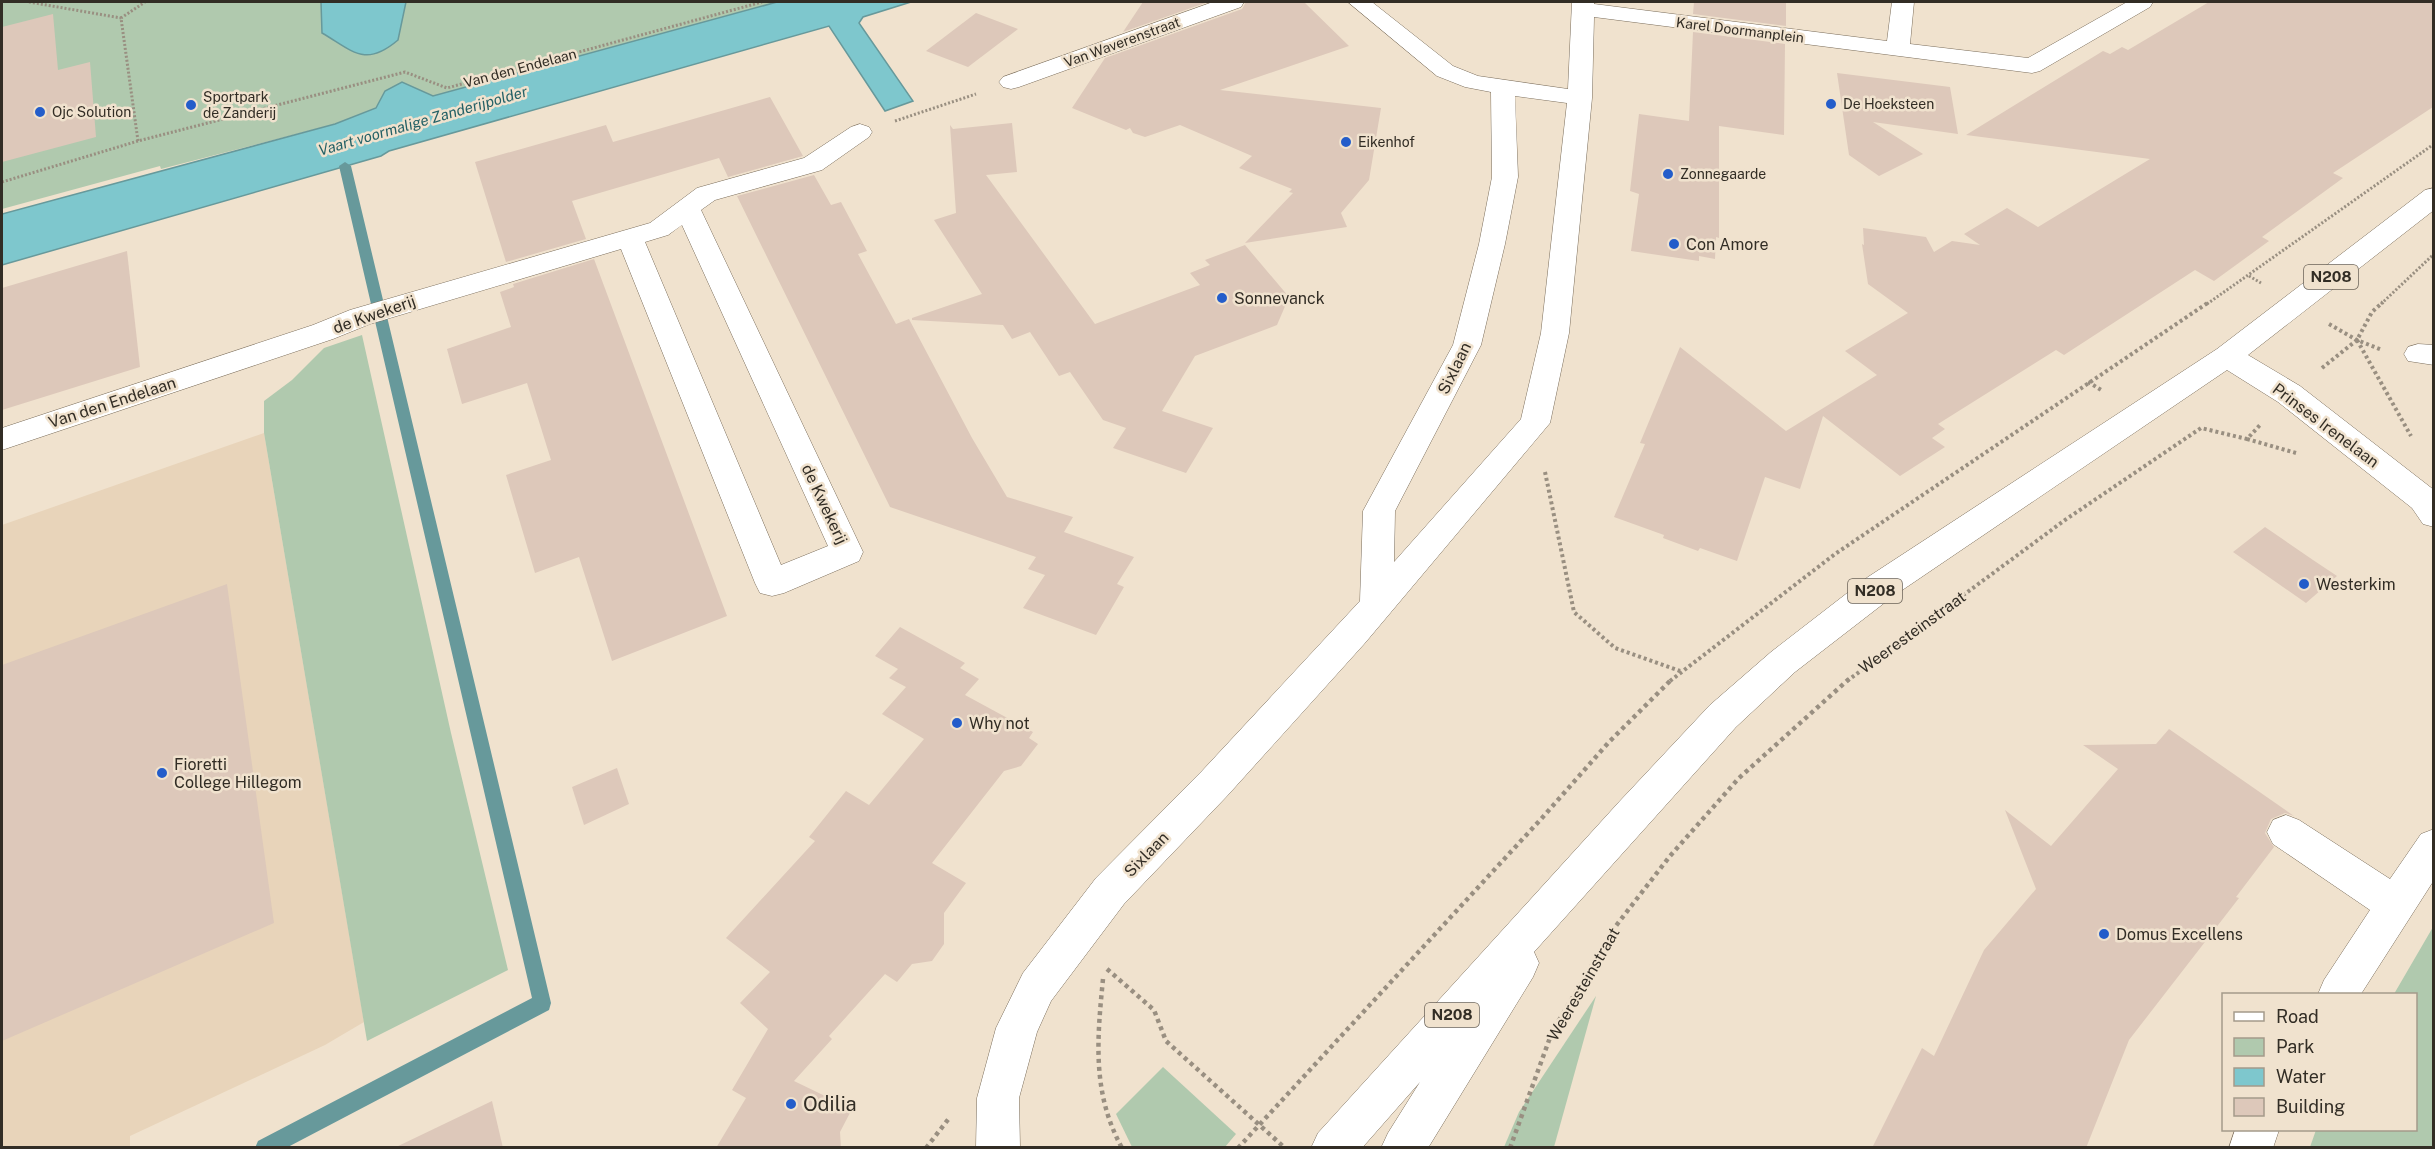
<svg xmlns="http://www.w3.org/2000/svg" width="2435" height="1149" font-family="'Public Sans',sans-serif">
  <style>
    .built { fill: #e8d4ba }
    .green { fill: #b0c9ae }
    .water { fill: #7ec7cd; stroke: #67999b; stroke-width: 1.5 }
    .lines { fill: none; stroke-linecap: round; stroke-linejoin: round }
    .stream { fill: #67999b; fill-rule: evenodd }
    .building { fill: #ddc8ba }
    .minor-casing { stroke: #7b6e5c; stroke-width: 1 }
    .major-casing { stroke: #7b6e5c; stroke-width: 1 }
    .path-far2 { stroke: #998f81; stroke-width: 3; stroke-dasharray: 2 2; stroke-linecap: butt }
    .path-far1 { stroke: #998f81; stroke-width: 4; stroke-dasharray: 3 3; stroke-linecap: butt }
    .path { stroke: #998f81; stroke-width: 4.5; stroke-dasharray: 4 4; stroke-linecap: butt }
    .minor { fill: #fff; fill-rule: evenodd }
    .major { fill: #fff; fill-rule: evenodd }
    .poi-dot { fill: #245dca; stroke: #f0e2ce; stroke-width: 2 }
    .labels { text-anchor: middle; stroke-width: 5; stroke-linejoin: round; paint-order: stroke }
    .far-street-label { font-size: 14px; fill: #322d25; stroke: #f0e2ce }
    .far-poi-label { font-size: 14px; fill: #322d25; stroke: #f0e2ce; text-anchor: start }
    .far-water-label { font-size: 15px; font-style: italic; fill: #236065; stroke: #f0e2ce }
    .shield { fill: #f0e2ce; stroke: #6b6358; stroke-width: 1.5 }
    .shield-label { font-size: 15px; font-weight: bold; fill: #322d25 }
    .poi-label { font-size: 16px; fill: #322d25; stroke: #f0e2ce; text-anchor: start }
    .street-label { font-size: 16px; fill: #322d25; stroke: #f0e2ce }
    .near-poi-label { font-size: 20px; fill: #322d25; stroke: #f0e2ce; text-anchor: start }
  </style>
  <rect width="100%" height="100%" fill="#f0e2ce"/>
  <path class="built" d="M264 433 364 1022 325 1045 130 1136V1147H2V525Z"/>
  <g class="green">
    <path d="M2 2H777L448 93 377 108 335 124 161 169 160 166 2 209Z"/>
    <path d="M362 335 451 733 508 970 367 1041 264 433V401L292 380 324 348Z"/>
    <path d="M2433 927V1147H2310L2316 1130H2416V994H2394Z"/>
    <path d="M1596 996 1554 1147H1504L1519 1112Z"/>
    <path d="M1163 1067 1236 1134 1225 1147H1132L1116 1114Z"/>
  </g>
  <g class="water">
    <path d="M321 2H406L398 40C365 68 353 51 322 33Z"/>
    <path d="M777 2H911L863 17 859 23 913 101 885 111 829 26 389 151 381 156 2 265V214L335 124 376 108 385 91 402 82 433 96Z"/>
  </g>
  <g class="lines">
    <path class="stream" d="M345 162 351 166 551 1003 549 1010 286 1148H255L258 1141 532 998 339 166Z"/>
  </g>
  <g class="building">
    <path d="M1143 2H1208L1123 32Z"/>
    <path d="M1246 2H1304L1349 46 1220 90 1381 108 1369 180 1341 213 1347 227 1245 243 1293 193 1289 192 1292 189 1239 168 1252 156 1180 125 1145 137 1133 133 1130 128 1126 130 1072 108 1105 58 1242 9Z"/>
    <path d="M1694 2H1786V26L1693 14Z"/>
    <path d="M2209 2H2433V107L2333 173 2343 178 2262 237 2269 241 2214 281 2195 270 2064 355 2056 350 1938 424 1945 429 1932 438 1945 447 1900 476 1823 416 1800 489 1765 477 1737 561 1700 548 1698 551 1663 538 1664 535 1614 517 1645 444 1640 443 1680 347 1786 431 1877 375 1845 351 1908 313 1868 284 1862 244 1864 245 1863 228 1926 237 1934 252 1952 241 1980 245 1964 234 2007 208 2038 227 2150 159 1966 135 2103 51 2110 54 2122 47 2128 50Z"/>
    <path d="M976 13 1018 29 968 67 926 51Z"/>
    <path d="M53 14 58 70 90 62 96 137 2 162V27Z"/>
    <path d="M1693 32 1785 44 1784 135 1719 126V238L1716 237 1715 259 1699 256V261L1631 251 1639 194 1630 191 1639 114 1689 121Z"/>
    <path d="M1837 73 1950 87 1958 134 1873 122 1923 154 1879 176 1849 155Z"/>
    <path d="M770 97 803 156 728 177 719 158 572 201 586 239 506 262 475 162 606 125 613 142Z"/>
    <path d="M1012 123 1017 172 986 175 1095 324 1200 285 1190 273 1210 265 1205 260 1245 245 1289 297 1277 325 1195 356 1162 411 1213 428 1186 473 1113 448 1126 428 1103 420 1070 372 1059 376 1030 332 1012 339 1003 325 912 320V318L982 294 934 220 956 213 950 125 953 129Z"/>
    <path d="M814 175 831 205 841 202 867 251 858 254 896 324 909 319 972 438 1007 497 1073 517 1064 532 1134 557 1117 584 1124 587 1096 635 1023 608 1045 575 1028 569 1036 557 890 507 737 196Z"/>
    <path d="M127 251 140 367 2 410V288Z"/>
    <path d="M594 259 727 616 612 661 579 557 535 573 506 475 551 460 527 383 462 404 447 349 511 327 500 292 514 287 513 284Z"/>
    <path d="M2265 527 2313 560 2337 576 2306 603 2233 552Z"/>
    <path d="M227 584 274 923 2 1041V665Z"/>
    <path d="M900 627 965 663 960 668 979 679 965 695 1033 732 1029 738 1038 744 1021 766 1004 771 932 863 966 883 944 913V944L932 961 912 964 897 982 885 974 829 1036 832 1039 794 1081 852 1109 840 1132 841 1148H716L746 1098 732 1090 768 1029 740 1003 770 972 726 938 815 841 809 837 846 791 869 805 924 739 882 714 906 687 889 678 898 669 875 656Z"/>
    <path d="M2169 729 2294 816 2285 813 2271 819 2265 833 2274 847 2236 897 2239 898 2129 1040 2086 1148H1872L1922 1048 1934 1056 1984 950 2036 889 2005 810 2051 846 2118 769 2083 745 2156 744Z"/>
    <path d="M617 768 629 804 584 825 572 787Z"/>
    <path d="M492 1101 503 1148H394Z"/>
  </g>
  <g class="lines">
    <g class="minor-casing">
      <g id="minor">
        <path d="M1213 2H1244L1241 7 1019 87 1011 89 1003 87 999 82 1003 77Z"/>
        <path d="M1348 2H1372L1453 66 1478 76 1568 89 1572 2H1594V4L1887 41 1892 2H1914L1910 44 2028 58 2127 2H2153L2150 7 2040 71 2032 73 1594 17 1592 98 1569 333 1550 423 1365 643 1228 795 1124 904 1051 1001 1037 1032 1019 1098 1020 1148H976L977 1098 996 1028 1023 973 1096 878 1202 771 1360 601 1363 511 1453 345 1479 244 1492 177 1491 92 1465 87 1437 76ZM1515 96 1567 103 1541 333 1521 419 1394 562 1395 511 1481 345 1505 244 1518 177Z"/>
        <path d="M860 124 869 127 872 132 869 137 822 170 715 200 701 210 863 552 859 561 784 593 772 596 760 593 755 583 621 249 370 324 333 339 2 450V428L313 325 350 310 650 223 697 188 804 158 851 127ZM682 225 828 546 781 565 645 242 668 235Z"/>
        <path d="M2418 344 2434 345V365L2408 361 2404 354 2408 347Z"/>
        <path d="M2286 815 2299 820 2390 879 2421 834 2434 829V880L2361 994H2318L2324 980 2370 910 2273 844 2267 832 2273 820Z"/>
        <path d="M2235 1130H2279L2273 1148H2229Z"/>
      </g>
    </g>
    <g class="major-casing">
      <path id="major" d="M2434 188V210L2248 355 2300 386 2434 490V527L2423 524 2412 508 2278 402 2227 370 1892 597 1795 672 1736 727 1534 952 1539 963 1533 977 1428 1148H1381L1388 1133 1420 1082 1362 1148H1311L1318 1133 1619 802 1710 705 1771 652 1868 577 2217 349 2425 190Z"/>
    </g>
    <g class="path-far2">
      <path d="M29 2 121 18"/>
      <path d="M895 121 976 94"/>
      <path d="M138 141 121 18 145 2"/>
      <path d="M2 182 138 141 405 72 447 88 762 2"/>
      <path d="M2249 276 2261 283"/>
      <path d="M2207 304 2434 144"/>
      <path d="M2381 304 2434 254"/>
    </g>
    <g class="path-far1">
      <path d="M2329 324 2357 340 2382 350"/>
      <path d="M2357 340 2411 436"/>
      <path d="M2322 368 2357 340 2372 312 2383 302"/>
      <path d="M2088 382 2103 391"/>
      <path d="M2247 439 2296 453"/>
      <path d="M1545 472 1574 612 1615 648 1680 671"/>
      <path d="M1670 681 1835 554 2209 302"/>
      <path d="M1847 681 2065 520 2201 428 2247 439 2261 424"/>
    </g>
    <g class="path">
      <path d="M1107 969 1154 1010 1166 1041 1285 1148"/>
      <path d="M1103 979C1097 1040 1092 1093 1122 1148"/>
      <path d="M926 1148 950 1117"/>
      <path d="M1238 1148 1542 818 1609 742 1672 679"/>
      <path d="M1510 1148 1552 1032 1615 927 1670 856 1739 778 1849 679"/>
    </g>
    <use href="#minor" class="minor"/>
    <use href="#major" class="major"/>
  </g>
  <g class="poi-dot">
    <circle cx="1831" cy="104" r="6"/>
    <circle cx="191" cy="105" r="6"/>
    <circle cx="40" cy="112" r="6"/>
    <circle cx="1346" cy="142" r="6"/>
    <circle cx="1668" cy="174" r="6"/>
    <circle cx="1674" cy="244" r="6"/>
    <circle cx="1222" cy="298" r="6"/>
    <circle cx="2304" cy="584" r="6"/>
    <circle cx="957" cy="723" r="6"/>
    <circle cx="162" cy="773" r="6"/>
    <circle cx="2104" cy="934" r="6"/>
    <circle cx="791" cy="1104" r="6"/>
  </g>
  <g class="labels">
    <g class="far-street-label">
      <text transform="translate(1740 30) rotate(7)" y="5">Karel Doormanplein</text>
      <text transform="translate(1122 42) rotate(-20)" y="5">Van Waverenstraat</text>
      <text transform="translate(520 68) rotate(-15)" y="5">Van den Endelaan</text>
    </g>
    <g class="far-poi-label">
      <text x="203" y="102">Sportpark<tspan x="203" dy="16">de Zanderij</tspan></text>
      <text x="1843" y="109">De Hoeksteen</text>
      <text x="52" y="117">Ojc Solution</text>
      <text x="1358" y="147">Eikenhof</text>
      <text x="1680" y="179">Zonnegaarde</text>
    </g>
    <g class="far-water-label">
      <text transform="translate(423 121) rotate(-16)" y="5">Vaart voormalige Zanderijpolder</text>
    </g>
    <g class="shield">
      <rect x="2304" y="265" width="54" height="24" rx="4.5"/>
      <rect x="1848" y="579" width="54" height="24" rx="4.5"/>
      <rect x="1425" y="1003" width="54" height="24" rx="4.5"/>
    </g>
    <g class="shield-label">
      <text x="2331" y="282">N208</text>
      <text x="1875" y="596">N208</text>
      <text x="1452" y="1020">N208</text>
    </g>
    <g class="poi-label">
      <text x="1686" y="250">Con Amore</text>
      <text x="1234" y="304">Sonnevanck</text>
      <text x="2316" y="590">Westerkim</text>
      <text x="969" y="729">Why not</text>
      <text x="174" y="770">Fioretti<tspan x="174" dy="18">College Hillegom</tspan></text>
      <text x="2116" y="940">Domus Excellens</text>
    </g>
    <g class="street-label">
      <text transform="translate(374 314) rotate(-19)" y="6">de Kwekerij</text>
      <text transform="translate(1454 368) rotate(-64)" y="6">Sixlaan</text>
      <text transform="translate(112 402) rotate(-18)" y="6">Van den Endelaan</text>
      <text transform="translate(2326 425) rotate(37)" y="6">Prinses Irenelaan</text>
      <text transform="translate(825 504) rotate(65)" y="6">de Kwekerij</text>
      <text transform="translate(1912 632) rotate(-36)" y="6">Weeresteinstraat</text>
      <text transform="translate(1146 854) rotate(-46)" y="6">Sixlaan</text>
      <text transform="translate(1583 984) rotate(-60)" y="6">Weeresteinstraat</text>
    </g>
    <g class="near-poi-label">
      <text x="803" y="1111">Odilia</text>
    </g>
  </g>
  <rect width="2435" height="1149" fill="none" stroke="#322d25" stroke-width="6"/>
  <rect x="2222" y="993" width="195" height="138" fill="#f0e2ce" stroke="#a49a8a" stroke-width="1.5"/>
  <rect x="2234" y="1012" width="30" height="9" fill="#ffffff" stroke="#a49a8a" stroke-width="1.5"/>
  <text x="2276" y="1023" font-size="18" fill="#322d25">Road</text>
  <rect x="2234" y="1038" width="30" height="18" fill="#b0c9ae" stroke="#a49a8a" stroke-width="1.5"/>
  <text x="2276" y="1053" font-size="18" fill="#322d25">Park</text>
  <rect x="2234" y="1068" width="30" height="18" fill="#7ec7cd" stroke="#a49a8a" stroke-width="1.5"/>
  <text x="2276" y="1083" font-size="18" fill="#322d25">Water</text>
  <rect x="2234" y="1098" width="30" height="18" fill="#ddc8ba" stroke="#a49a8a" stroke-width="1.5"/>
  <text x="2276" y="1113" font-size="18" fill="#322d25">Building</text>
</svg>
